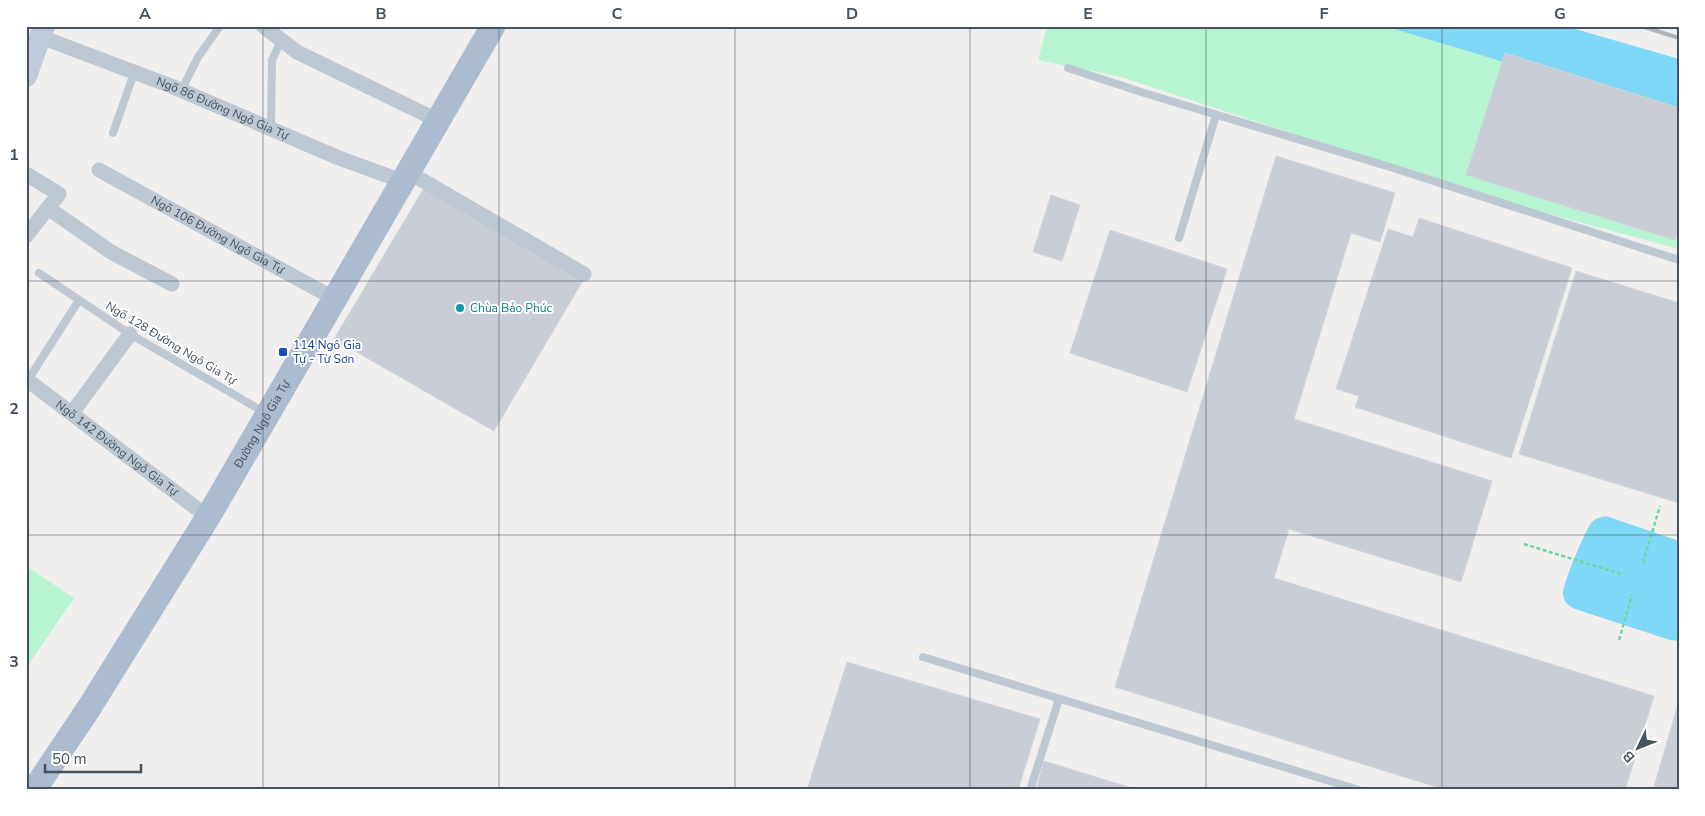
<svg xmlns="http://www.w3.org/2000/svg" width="1705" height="816" font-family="'Nunito Sans',sans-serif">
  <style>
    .green { fill: #b7f4d1 }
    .water { fill: #7fd9f6 }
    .building { fill: #c9cdd5; stroke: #d1d4db }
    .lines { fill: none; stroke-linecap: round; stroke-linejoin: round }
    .path { stroke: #6bd6a5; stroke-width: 2.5; stroke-dasharray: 4 2.5; stroke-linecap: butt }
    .lane { stroke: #bdc8d2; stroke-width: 8 }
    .street { stroke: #bdc8d2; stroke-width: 15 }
    .secondary { stroke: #bfcbda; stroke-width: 22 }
    .primary { stroke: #abbcd1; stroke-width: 25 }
    .rail { stroke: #b0b3ba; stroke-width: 4 }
    .grid { fill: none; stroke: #44515e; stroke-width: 1; stroke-opacity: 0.55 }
    .culture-dot { fill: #0f9aa8; stroke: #fff; stroke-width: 2 }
    .transit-dot { fill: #1a4fb4; stroke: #fff; stroke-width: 2 }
    .labels { text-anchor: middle; stroke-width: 4; stroke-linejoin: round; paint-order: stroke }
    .street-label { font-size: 12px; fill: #44515e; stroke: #fff }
    .culture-label { font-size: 12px; fill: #0d838f; stroke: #fff; text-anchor: start }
    .transit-label { font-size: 12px; fill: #164399; stroke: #fff; text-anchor: start }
    .neatline { fill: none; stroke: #44515e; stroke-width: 2 }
    .grid-label { font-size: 16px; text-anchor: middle; font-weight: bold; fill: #44515e }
  </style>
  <rect width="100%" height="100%" fill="#f1eeee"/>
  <g class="green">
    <path d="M1047 26H1384L1679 115V249L1482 196 1121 77 1038 60Z"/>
    <path d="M26 566 74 598 26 668Z"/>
  </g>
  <g class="water">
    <path d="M1384 26H1565L1679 59V115Z"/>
    <path d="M1606 516 1679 541V641L1670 640 1581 611C1572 608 1564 605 1563 594 1562 586 1586 528 1592 522 1596 518 1601 517 1606 516Z"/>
  </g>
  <g class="building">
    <path d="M1505 53 1679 108V229L1675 240 1466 175Z"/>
    <path d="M1276 156 1395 193 1380 242 1351 233 1294 419 1492 481 1461 582 1289 529 1274 578 1654 696 1625 790H1446L1115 687Z"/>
    <path d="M427 183 585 277 494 431 334 339Z"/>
    <path d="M1051 195 1080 205 1062 261 1033 252Z"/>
    <path d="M1419 218 1572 268 1511 458 1355 407 1359 396 1336 389 1388 229 1413 237Z"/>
    <path d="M1110 230 1227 269 1187 392 1070 353Z"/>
    <path d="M1576 271 1679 303V503L1519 454Z"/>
    <path d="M847 662 1040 719 1018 790H807Z"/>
    <path d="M1679 701V790H1653Z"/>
    <path d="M1044 761 1138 790H1036Z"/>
  </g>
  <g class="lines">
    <g class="path">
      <path d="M1524 544 1621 574"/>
      <path d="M1643 563 1660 506"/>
      <path d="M1619 640 1632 595"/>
    </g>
    <g class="lane">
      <path d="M1068 68 1141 92 1390 167 1679 260"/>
      <path d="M181 91 198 57 220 26"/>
      <path d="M271 129 272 60 281 41"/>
      <path d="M113 133 134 73"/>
      <path d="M1179 238 1216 115"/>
      <path d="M39 273 130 334 264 412"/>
      <path d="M28 380 79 300"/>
      <path d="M923 657 1359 790"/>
      <path d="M1030 790 1059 699"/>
    </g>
    <g class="street">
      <path d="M263 26 297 52 437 120"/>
      <path id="s1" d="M41 37 171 86 339 158 402 181"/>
      <path id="s2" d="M99 170 335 299"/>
      <path d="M408 172 584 274"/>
      <path d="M26 174 59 194 26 236"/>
      <path d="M48 208 111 252 172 284"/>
      <path id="s3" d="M26 379 208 517"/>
      <path d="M72 413 130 334"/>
    </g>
    <path class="secondary" d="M26 76 44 26"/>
    <path class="primary" id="s4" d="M34 790 89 708 208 517 493 26"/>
    <path class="rail" d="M1641 26 1679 38"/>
  </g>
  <path class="grid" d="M263 26V790M499 26V790M735 26V790M970 26V790M1206 26V790M1442 26V790M26 281H1679M26 535H1679"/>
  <circle class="culture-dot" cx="460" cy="308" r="5"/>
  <rect class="transit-dot" x="278" y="347" width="10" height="10" rx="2.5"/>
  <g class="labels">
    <g class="street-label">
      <text dy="4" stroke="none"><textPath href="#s1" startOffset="195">Ngõ 86 Đường Ngô Gia Tự</textPath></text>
      <text dy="4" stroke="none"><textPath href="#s2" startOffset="135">Ngõ 106 Đường Ngô Gia Tự</textPath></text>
      <text transform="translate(171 343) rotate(31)" y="4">Ngõ 128 Đường Ngô Gia Tự</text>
      <text dy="4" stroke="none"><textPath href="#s4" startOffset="431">Đường Ngô Gia Tự</textPath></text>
      <text dy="4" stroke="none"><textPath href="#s3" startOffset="114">Ngõ 142 Đường Ngô Gia Tự</textPath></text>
    </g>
    <g class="culture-label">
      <text x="470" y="312">Chùa Bảo Phúc</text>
    </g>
    <g class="transit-label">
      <text x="293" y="349">114 Ngô Gia<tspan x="293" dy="14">Tự - Từ Sơn</tspan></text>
    </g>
  </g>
  <rect width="1705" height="816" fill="none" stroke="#ffffff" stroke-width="55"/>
  <g transform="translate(1638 748) rotate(227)" stroke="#ffffff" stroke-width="4" paint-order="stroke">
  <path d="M0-4L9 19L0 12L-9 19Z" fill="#44515e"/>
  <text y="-8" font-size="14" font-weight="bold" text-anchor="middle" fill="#44515e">B</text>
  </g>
  <path d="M45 764v8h96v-8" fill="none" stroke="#44515e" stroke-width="2.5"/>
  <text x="52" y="764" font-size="15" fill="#44515e" stroke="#ffffff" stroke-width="4" paint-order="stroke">50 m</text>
  <rect x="28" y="28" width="1650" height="760" class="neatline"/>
  <g class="grid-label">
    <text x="145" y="19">A</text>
    <text x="381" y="19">B</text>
    <text x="617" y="19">C</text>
    <text x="852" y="19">D</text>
    <text x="1088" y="19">E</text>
    <text x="1324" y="19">F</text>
    <text x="1560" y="19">G</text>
    <text x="14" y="160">1</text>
    <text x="14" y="414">2</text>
    <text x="14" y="667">3</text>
  </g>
</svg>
